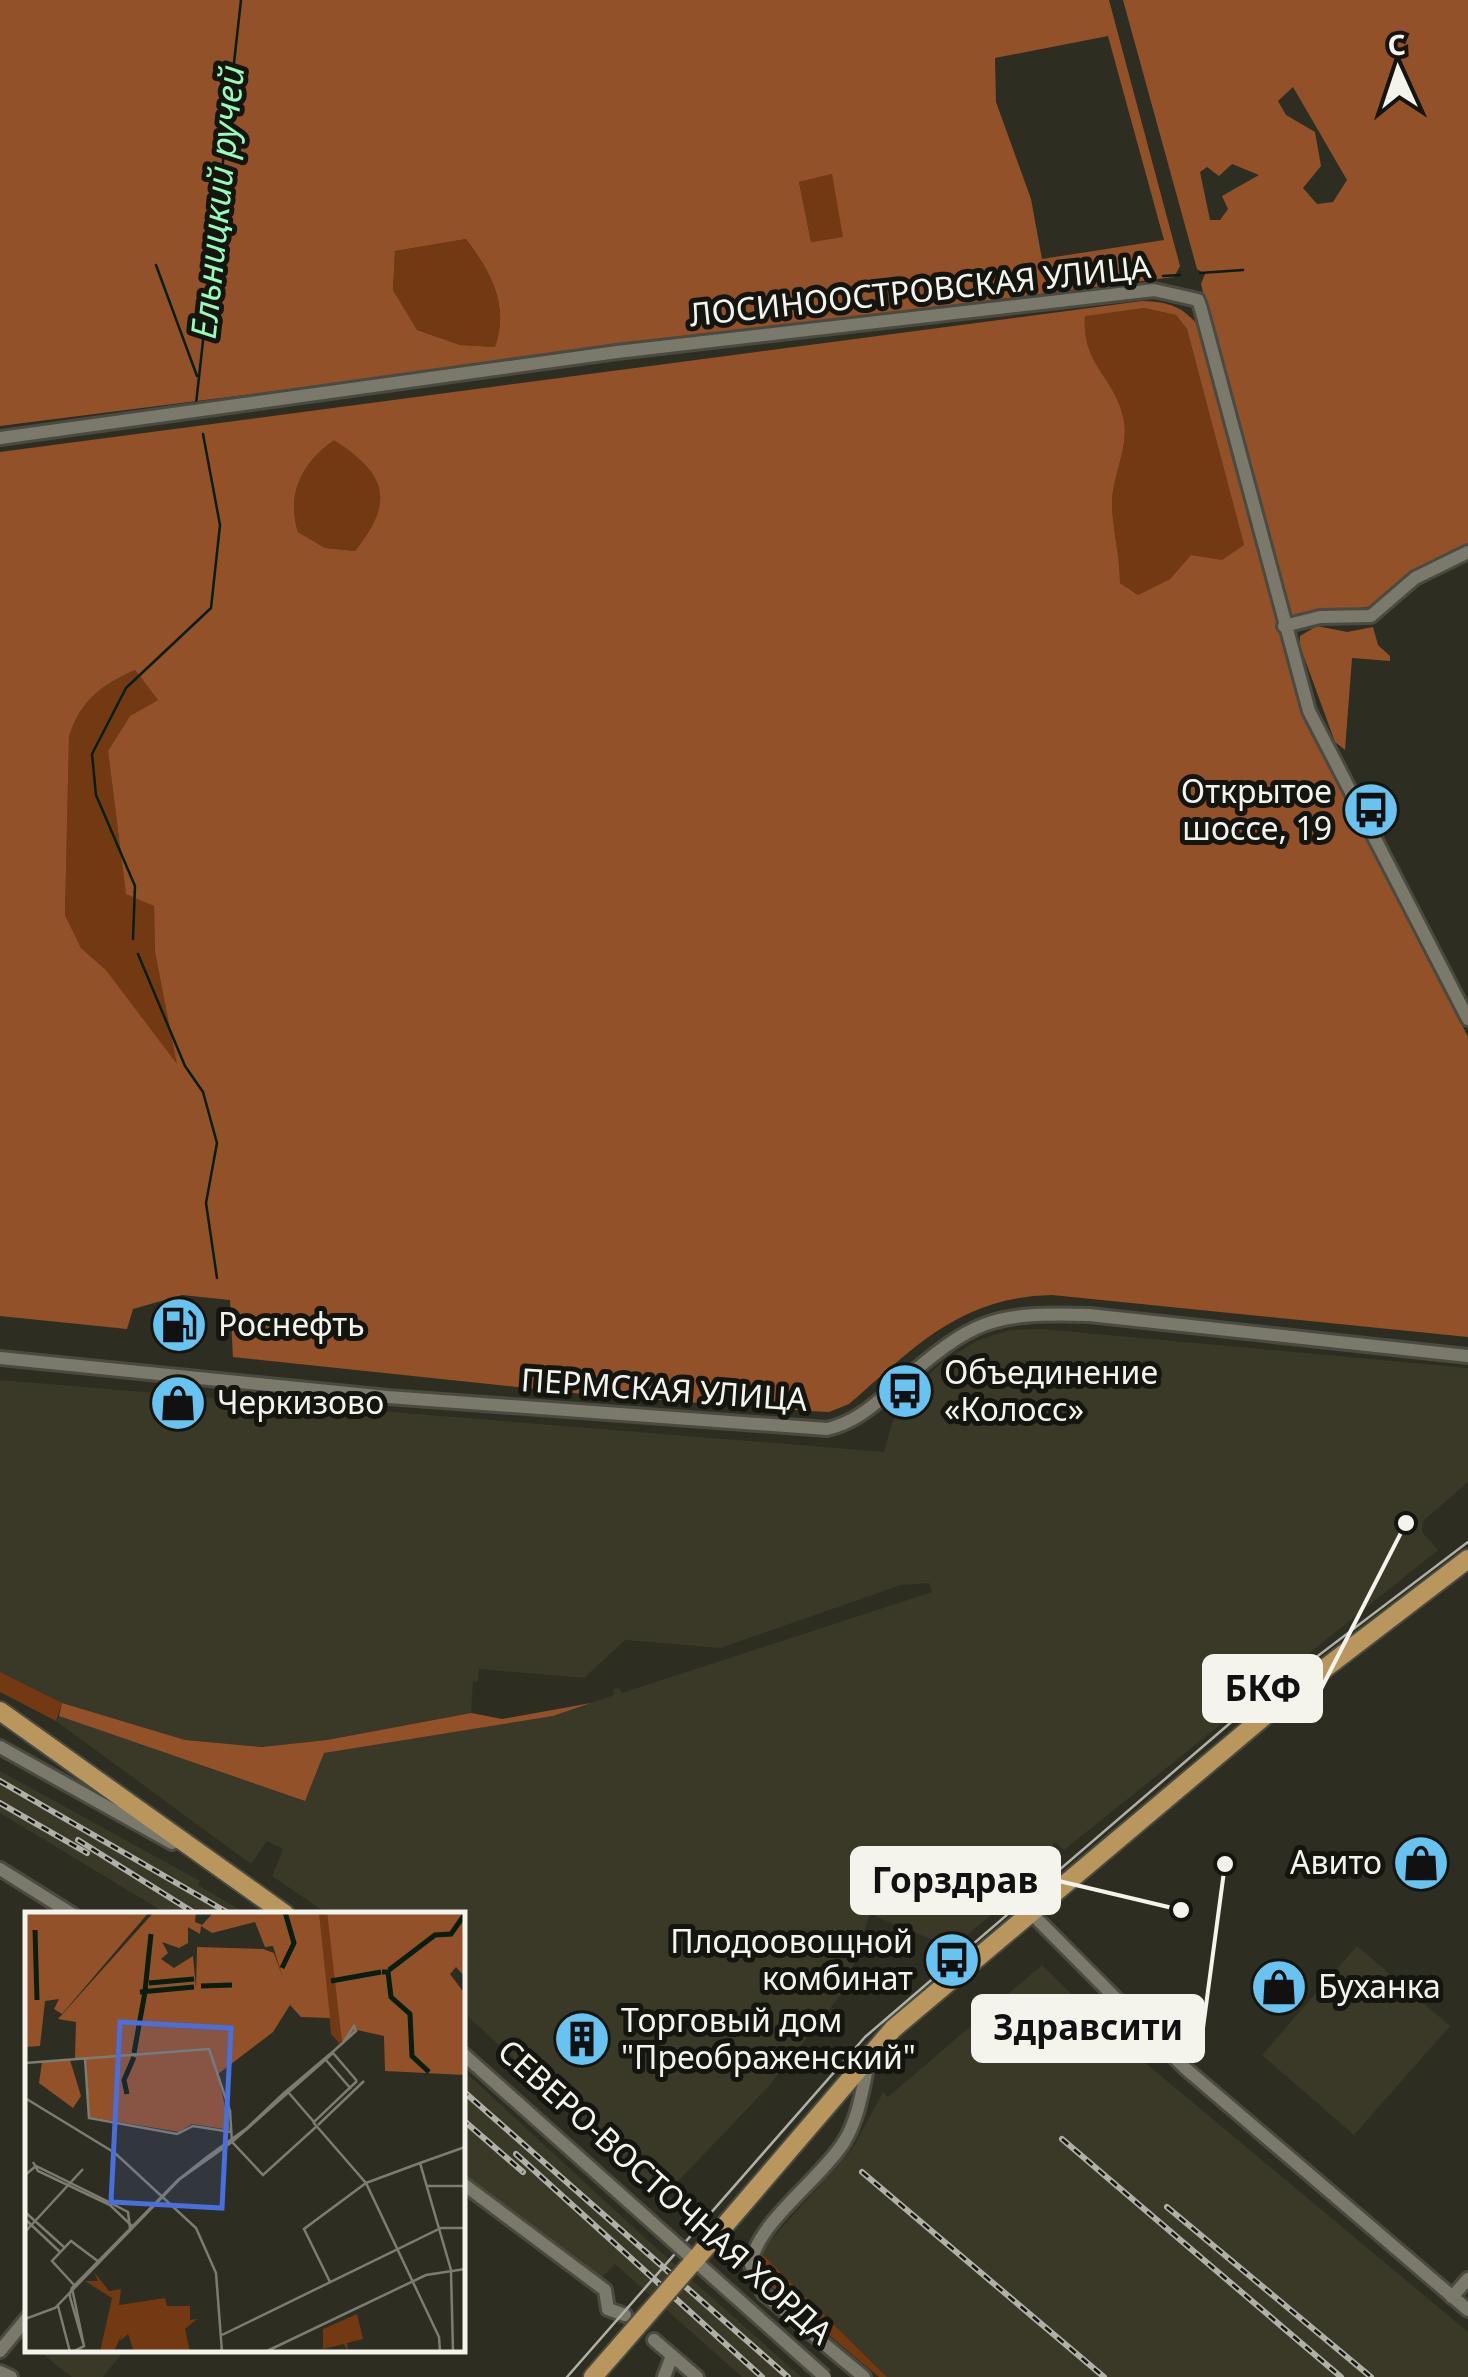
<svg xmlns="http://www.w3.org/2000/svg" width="1468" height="2377" font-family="'Noto Sans',sans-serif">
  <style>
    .built { fill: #3a3827 }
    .green { fill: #733913 }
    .forest { fill: #93512a; fill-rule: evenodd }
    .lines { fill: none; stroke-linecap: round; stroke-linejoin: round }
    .stream { stroke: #071e10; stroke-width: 2.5 }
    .minor-casing { stroke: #4b4a41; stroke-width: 18 }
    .major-casing { stroke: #4b4a41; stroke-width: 22 }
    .minor { stroke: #7a796c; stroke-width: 12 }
    .major { stroke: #b8965d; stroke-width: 18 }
    .tram { stroke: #b1b0a7; stroke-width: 2.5 }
    .rail-casing { stroke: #b1b0a7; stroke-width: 6 }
    .rail { stroke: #151510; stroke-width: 2.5; stroke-dasharray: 8; stroke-linecap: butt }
    .minor-bridge-casing { stroke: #4b4a41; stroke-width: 18; stroke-linecap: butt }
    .major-bridge-casing { stroke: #4b4a41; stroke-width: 22; stroke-linecap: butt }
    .minor-bridge { stroke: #7a796c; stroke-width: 12 }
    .major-bridge { stroke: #b8965d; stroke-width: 18 }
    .labels { text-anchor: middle; stroke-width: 10; stroke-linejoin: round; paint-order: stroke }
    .street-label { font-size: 32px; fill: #f4f3ec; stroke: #151510 }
    .poi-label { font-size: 32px; fill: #f4f3ec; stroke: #151510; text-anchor: start }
    .water-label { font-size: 35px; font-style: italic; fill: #97fcb9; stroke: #151510 }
    .inset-river { fill: none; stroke: #071e10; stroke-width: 5 }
    .inset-road { fill: none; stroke: #7d7c73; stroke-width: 2.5 }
    .view { fill: #486fdc; fill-opacity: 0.15; stroke: #486fdc; stroke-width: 5 }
    .inset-edge { fill: none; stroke: #f4f3ec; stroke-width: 5 }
    .leader { fill: none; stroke: #f4f3ec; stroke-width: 4 }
    .callout-dot { fill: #f4f3ec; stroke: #151510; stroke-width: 4 }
    .callout { fill: #f4f3ec; stroke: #f4f3ec; stroke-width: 4 }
    .callout-label { font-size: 35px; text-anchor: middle; font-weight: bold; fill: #111 }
  </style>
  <rect width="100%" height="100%" fill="#2e2d22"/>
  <g class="built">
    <path d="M1042 1329 1468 1368V1482L1423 1521 1422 1532 1438 1550 1064 1850 1055 1842 1037 1864 1042 1872 952 1948 870 1914 844 1991 769 2086 664 2196 463 2012 462 1914H328L272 1876 283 1849 267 1841 251 1864 56 1721 59 1716 304 1801 324 1753 553 1716 614 1695 613 1689 619 1688 622 1693 932 1592 929 1583 901 1585 720 1648 625 1640 584 1678 479 1669 478 1681 473 1682 471 1713 327 1740 262 1747 185 1740 62 1703 0 1672V1380L205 1397 316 1414 318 1406 884 1452 892 1423 908 1395 941 1363 976 1341 1010 1330Z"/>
    <path d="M0 1771 200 1881 198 1885 247 1914H167L0 1813Z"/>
    <path d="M1357 1946 1450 2026 1354 2135 1262 2055Z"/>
    <path d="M1042 1965 1117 2039 1468 2332V2377H887L760 2252 852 2149 883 2092 888 2097Z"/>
    <path d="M462 2069 645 2238 801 2377H742L615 2264 599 2280 463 2173Z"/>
    <path d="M37 2350H125L103 2377H72Z"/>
  </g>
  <g class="green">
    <path d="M832 174 844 237 811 242 799 182Z"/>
    <path d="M466 239C490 271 510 306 495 347L460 345 417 330 393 290 395 251Z"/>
    <path d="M1144 308 1176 315 1187 329 1244 545 1222 561 1191 555 1170 579 1138 595 1120 583C1120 556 1113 532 1112 506 1111 478 1129 449 1124 421 1115 377 1081 365 1085 315Z"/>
    <path d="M334 439C387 474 395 501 355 551L325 548 298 532C286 494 302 462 334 439Z"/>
    <path d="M135 670 158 700 130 716 108 751 126 893 154 906 155 952 178 1066 106 970 81 948 65 915 69 737C80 701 101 685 135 670Z"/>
    <path d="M0 1672 62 1703 56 1721 0 1692Z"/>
    <path d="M760 2252 887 2377H879L768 2284 759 2263Z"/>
  </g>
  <g class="forest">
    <path d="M0 0H1109L1180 266 1174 277 0 426ZM1108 36 1164 240 1042 259 1031 199 996 102 995 58ZM832 174 843 237 811 242 799 182ZM466 239C490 271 510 305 495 347L460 345 417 330 393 290 395 251Z"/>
    <path d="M1123 0H1468V548L1379 605 1288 619 1201 284 1205 274 1197 269ZM1293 87 1347 180 1333 202 1317 204 1303 188 1321 166 1315 132 1286 115 1278 101ZM1232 164 1259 175 1222 196 1228 209 1220 220H1210L1200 172 1207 167 1219 176Z"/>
    <path d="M1142 301C1169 302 1183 306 1200 328L1303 709 1468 1037V1337L1052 1295C959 1297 915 1347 849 1404L829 1412 808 1411 593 1395 233 1357 230 1300 182 1295 133 1309 127 1329 0 1316V452ZM1144 308 1176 315 1187 329 1244 545 1222 560 1191 555 1170 579 1138 595 1120 583C1120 556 1113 532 1112 506 1111 478 1129 449 1124 421 1116 378 1081 365 1085 316ZM334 440C387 474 395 501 355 551L325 548 298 532C286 495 302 462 334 440ZM135 670 158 700 130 716 108 751 126 894 154 906 155 952 177 1064 106 970 81 948 65 915 69 737C80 701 101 685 135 670Z"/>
    <path d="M1317 626 1347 632 1373 627 1378 645 1390 656V661L1352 658 1345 750 1335 742 1300 646V636Z"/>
    <path d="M62 1703 185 1740 262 1747 327 1740 471 1713 502 1719 591 1703 553 1716 324 1753 305 1801 59 1716Z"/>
  </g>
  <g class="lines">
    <g class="stream">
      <path d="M156 265 197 376"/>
      <path d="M1200 273 1243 270"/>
      <path d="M1163 276 1180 275"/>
      <path d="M196 404 241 0"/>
      <path d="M133 939 135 886 96 795 92 754 126 688 211 608 220 525 203 434"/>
      <path d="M138 954 185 1066 203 1092 217 1143 206 1203 217 1278"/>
    </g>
    <g class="minor-casing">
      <g id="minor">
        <path d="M0 438 617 352 1154 290 1198 300 1201 309 1309 711 1468 1019"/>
        <path d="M1284 626 1320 617 1371 616 1415 578 1468 552"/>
        <path d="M0 1358 388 1397 827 1429C857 1422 876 1403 899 1384 973 1320 991 1312 1089 1315L1468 1356"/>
        <path d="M0 1747 172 1843"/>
        <path d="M0 1869 72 1914"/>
        <path d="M1031 1913 1185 2068 1468 2310"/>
        <path d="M462 2183 605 2290 608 2309"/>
        <path d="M1452 2297 1468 2279"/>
        <path d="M608 2309 625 2315"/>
        <path d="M654 2340 697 2377"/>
        <path d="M0 2351 28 2317"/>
        <path d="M0 2372 11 2377"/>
        <path d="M664 2377 672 2356"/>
        <path d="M864 2377 763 2293 751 2265C755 2224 822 2178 844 2142 859 2118 863 2086 869 2059"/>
      </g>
    </g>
    <g class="major-casing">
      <g id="major">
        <path d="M0 1711 285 1914"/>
        <path d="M720 2231 893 2029 1286 1698 1468 1559"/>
        <path d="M593 2377 620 2346"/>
      </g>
    </g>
    <use href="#minor" class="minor"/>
    <use href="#major" class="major"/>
    <path class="tram" d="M567 2377 865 2037 1236 1718 1468 1542"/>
    <g class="rail-casing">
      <g id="rail">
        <path d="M0 1781 230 1914"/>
        <path d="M0 1803 87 1853"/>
        <path d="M78 1840 196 1914"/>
        <path d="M462 2090 788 2377"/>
        <path d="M462 2119 523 2172"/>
        <path d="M1062 2139 1341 2377"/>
        <path d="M516 2154 762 2377"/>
        <path d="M862 2172 1104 2377"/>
        <path d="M1167 2207 1371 2377"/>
      </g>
    </g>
    <use href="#rail" class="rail"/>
    <g class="minor-bridge-casing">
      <path id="minor-bridge" d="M462 2053 825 2377"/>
    </g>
    <g class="major-bridge-casing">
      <path id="major-bridge" d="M620 2346 720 2231"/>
    </g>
    <use href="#minor-bridge" class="minor-bridge"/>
    <use href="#major-bridge" class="major-bridge"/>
  </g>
  <defs>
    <g id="bus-disc" transform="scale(2.875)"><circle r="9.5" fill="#69c3f1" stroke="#151510"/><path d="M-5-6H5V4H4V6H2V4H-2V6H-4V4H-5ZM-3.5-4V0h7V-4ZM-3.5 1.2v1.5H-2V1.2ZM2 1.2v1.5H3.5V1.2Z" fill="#111"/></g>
    <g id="fuel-disc" transform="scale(2.875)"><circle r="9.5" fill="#69c3f1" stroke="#151510"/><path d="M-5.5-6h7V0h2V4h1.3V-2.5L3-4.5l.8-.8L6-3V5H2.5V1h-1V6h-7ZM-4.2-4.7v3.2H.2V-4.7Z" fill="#111"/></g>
    <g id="shop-disc" transform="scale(2.875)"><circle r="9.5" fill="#69c3f1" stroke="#151510"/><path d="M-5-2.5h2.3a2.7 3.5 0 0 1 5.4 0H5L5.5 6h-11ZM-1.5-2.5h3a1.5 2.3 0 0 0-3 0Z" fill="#111"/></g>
    <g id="building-disc" transform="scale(2.875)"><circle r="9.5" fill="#69c3f1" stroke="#151510"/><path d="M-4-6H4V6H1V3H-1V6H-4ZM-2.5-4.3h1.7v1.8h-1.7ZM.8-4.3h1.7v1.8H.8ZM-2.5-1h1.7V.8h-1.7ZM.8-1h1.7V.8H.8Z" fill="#111"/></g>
  </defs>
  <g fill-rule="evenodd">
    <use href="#bus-disc" x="1371" y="810"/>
    <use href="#fuel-disc" x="179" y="1325"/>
    <use href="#bus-disc" x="905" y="1391"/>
    <use href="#shop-disc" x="178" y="1403"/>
    <use href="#shop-disc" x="1421" y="1863"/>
    <use href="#bus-disc" x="952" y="1960"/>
    <use href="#shop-disc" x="1279" y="1987"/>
    <use href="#building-disc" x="582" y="2039"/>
  </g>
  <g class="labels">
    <g class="street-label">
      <text transform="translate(920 291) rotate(-6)" y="11">ЛОСИНООСТРОВСКАЯ УЛИЦА</text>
      <text transform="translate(664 1390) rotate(4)" y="11">ПЕРМСКАЯ УЛИЦА</text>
      <text transform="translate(665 2192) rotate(42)" y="11">СЕВЕРО-ВОСТОЧНАЯ ХОРДА</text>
    </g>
    <g class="poi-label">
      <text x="1332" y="803" text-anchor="end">Открытое<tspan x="1332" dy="37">шоссе, 19</tspan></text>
      <text x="218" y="1336">Роснефть</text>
      <text x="944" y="1384">Объединение<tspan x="944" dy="37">«Колосс»</tspan></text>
      <text x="217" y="1414">Черкизово</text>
      <text x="1382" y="1874" text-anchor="end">Авито</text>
      <text x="913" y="1953" text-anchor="end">Плодоовощной<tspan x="913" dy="37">комбинат</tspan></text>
      <text x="1318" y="1998">Буханка</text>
      <text x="621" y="2032">Торговый дом<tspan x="621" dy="37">"Преображенский"</tspan></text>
    </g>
    <g class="water-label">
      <text transform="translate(218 202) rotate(-84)" y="12">Ельницкий ручей</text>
    </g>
  </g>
  <g transform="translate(25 1912)">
    <rect width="440" height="440" fill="#2e2d22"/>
    <path d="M294 0H302L316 116 317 130 308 138 314 131 306 122ZM69 360 84 379 96 377 94 393 140 386 142 394H165V408L172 407 160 417 165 440H109L103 422 95 429 97 422 90 437 75 440 87 386 60 369H73ZM332 402 338 427 322 431 323 440 319 432 298 437V417Z" fill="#733913"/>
    <path d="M0 0H124L37 102 29 97 34 87 20 89 15 134 0 135ZM129 0H171L170 10 177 13 189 0H294L305 106 276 105 265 93 248 120 193 162 205 218 167 212 154 220 64 205 61 147 50 146 51 110 33 107ZM230 10 240 35 248 34 258 66 249 41 238 37 172 35 171 76 168 44 149 56 136 47 143 41 137 30 154 36 163 31V15L175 22 176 14 187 21ZM302 0H440V65L431 55 425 62 440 82V163L360 159 359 124 332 118 317 130ZM45 148 56 184 48 196 14 171 17 150Z" fill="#93512a" fill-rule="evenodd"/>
    <path class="inset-river" d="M10 18 12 88M257 56 269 31 260 0M364 58 410 23 426 22 440 2M357 60H363L366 85 385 102 387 144 404 160M306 69 356 60M124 71 169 67M176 74 207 73M120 79 126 22M115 80 169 75M109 141 120 80M102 182 99 168 109 145"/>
    <path class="inset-road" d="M60 146 64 206 152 222 168 214 206 220M301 148 326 177M0 151 184 137 205 199 207 230M263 180 289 210 332 169M0 186 90 241 171 316 191 361 197 440M288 210 341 271 395 251 426 358M293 213 339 169M207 230 308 141 332 169M8 250 13 259 85 293 108 315M395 251 440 235M0 263 11 254 82 289 103 300 105 316M402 274H440M0 300 40 336M0 307 35 340M0 320 58 257M426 359 428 440M305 370 279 317 341 271 414 425 415 440M50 374 27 349 46 329 74 350M33 394 45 440M0 407 30 396 155 267 207 230 238 263 292 214M197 423 416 316H440M47 440 59 434 45 385V381L47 376 153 268 182 245 222 216 241 198 259 181 318 131 329 114 331 119 222 217 153 268 47 376 59 434 48 440M240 440 401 363 440 357"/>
    <path class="view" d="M95 110 206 116 197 296 86 290Z"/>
    <rect width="440" height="440" class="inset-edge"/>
  </g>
  <path class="leader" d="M1406 1523L1321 1689M1181 1910L1059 1881M1225 1864L1203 2028"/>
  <g class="callout-dot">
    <circle cx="1406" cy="1523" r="10"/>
    <circle cx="1181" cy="1910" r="10"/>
    <circle cx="1225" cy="1864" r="10"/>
  </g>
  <g class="callout">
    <rect x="1204" y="1656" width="117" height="65" rx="10"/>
    <rect x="852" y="1848" width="207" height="65" rx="10"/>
    <rect x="973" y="1996" width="230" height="65" rx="10"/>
  </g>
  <g class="callout-label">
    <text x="1263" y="1701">БКФ</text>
    <text x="955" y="1893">Горздрав</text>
    <text x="1088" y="2040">Здравсити</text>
  </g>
  <g transform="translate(1398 70) rotate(357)" stroke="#151510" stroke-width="8" paint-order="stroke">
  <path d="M0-8L18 38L0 25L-18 38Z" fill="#f4f3ec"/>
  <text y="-15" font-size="28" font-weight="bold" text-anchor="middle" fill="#f4f3ec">С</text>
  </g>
</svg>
